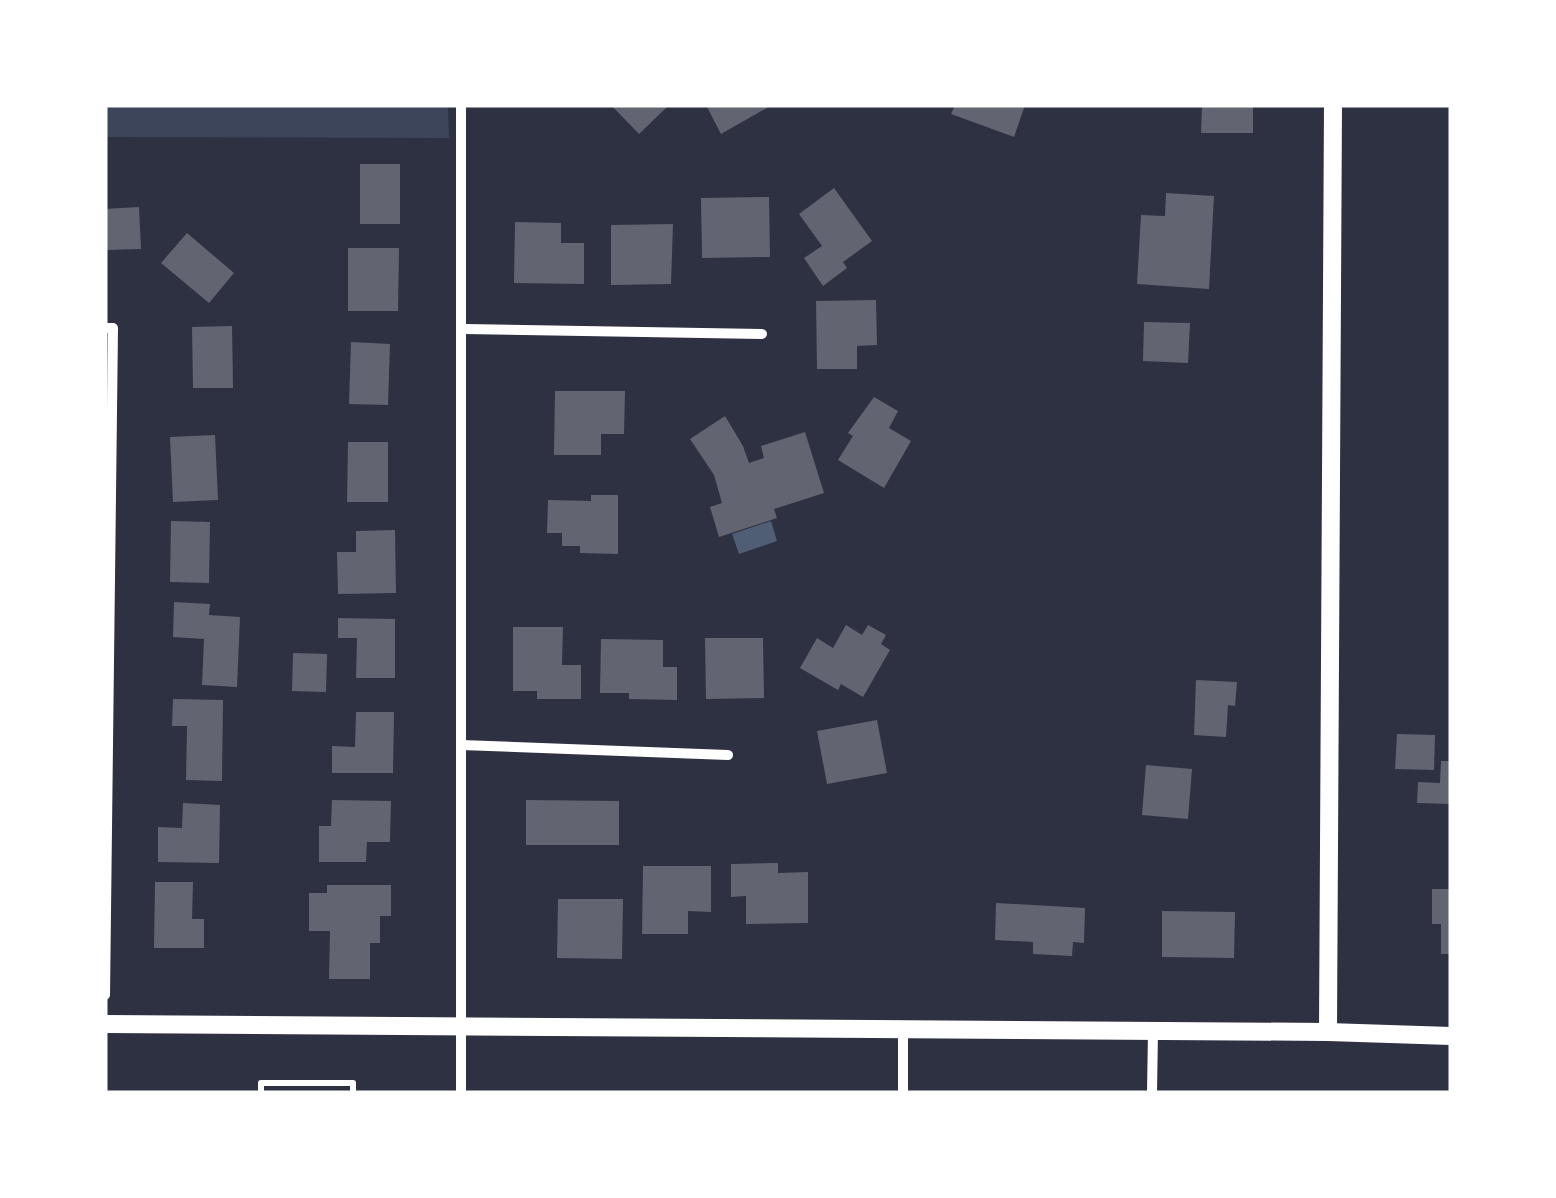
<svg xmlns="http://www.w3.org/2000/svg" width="1556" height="1198" font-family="Jost,sans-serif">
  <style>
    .green { fill: #3c4559 }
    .water { fill: #4f5d75 }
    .building { fill: #626471 }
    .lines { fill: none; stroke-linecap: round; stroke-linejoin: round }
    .service { stroke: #fff; stroke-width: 6 }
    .minor { stroke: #fff; stroke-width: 10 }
    .tertiary { stroke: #fff; stroke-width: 18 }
  </style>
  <rect width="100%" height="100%" fill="#2d3142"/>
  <path class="green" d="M105 105H448L449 138 105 137Z"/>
  <path class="water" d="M771 521 777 541 739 554 732 534Z"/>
  <g class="building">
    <path d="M611 105H669L639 134Z"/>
    <path d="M706 105H772L721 134Z"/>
    <path d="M955 105H1025L1014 137 951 114Z"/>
    <path d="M1202 105H1253V133H1201Z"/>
    <rect x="360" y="164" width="40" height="60"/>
    <path d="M834 188 872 241 843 262 847 268 823 286 804 258 822 246 799 214Z"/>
    <path d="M1166 193 1214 196 1209 289 1137 284 1141 215 1165 216Z"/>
    <path d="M769 197 770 257 702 258 701 198Z"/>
    <path d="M139 207 141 249 105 250V209Z"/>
    <path d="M515 222 561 223V243H584V284L514 283Z"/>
    <path d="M673 224 671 284 611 285V225Z"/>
    <path d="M187 233 234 273 209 303 161 263Z"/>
    <path d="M348 248H399L398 311H348Z"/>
    <path d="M876 300 877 345 857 346V369H817L816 301Z"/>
    <path d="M1144 322 1190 323 1188 363 1143 361Z"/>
    <path d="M232 326 233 388H193L192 327Z"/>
    <path d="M351 342 390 344 388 405 349 404Z"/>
    <path d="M555 391H625L624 434H601V455H554Z"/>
    <path d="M874 397 898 411 889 428 911 441 884 488 838 460 853 436 848 433Z"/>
    <path d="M725 416 743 446 749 463 764 458 761 446 805 432 824 493 774 509 777 518 719 537 710 507 722 503 714 475 690 439Z"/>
    <path d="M215 435 218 500 173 502 170 437Z"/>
    <path d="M348 442H388V502H347Z"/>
    <path d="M591 495H618V554L580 553V546H562V533H547L548 500 591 501Z"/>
    <path d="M171 521 210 522 209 583 170 582Z"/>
    <path d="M395 530 396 593 338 594 337 552H356V531Z"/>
    <path d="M174 602 210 604 209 615 240 617 237 687 202 685 204 639 173 637Z"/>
    <path d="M338 618 395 619V678H356L357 638H338Z"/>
    <path d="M846 625 862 635 868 625 886 635 881 644 890 650 863 697 841 684 838 690 800 668 817 638 833 648Z"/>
    <path d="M513 627H563L562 665H581V699H537V691H513Z"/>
    <path d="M705 638H763L764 698 706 699Z"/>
    <path d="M601 639 663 640V667H677V700L629 699V693H600Z"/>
    <path d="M293 653 327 654 326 692 292 691Z"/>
    <path d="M1196 680 1237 682 1235 706 1228 705 1226 737 1194 735Z"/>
    <path d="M173 699 223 700 222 781 186 780 187 726H172Z"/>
    <path d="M356 712H394L393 773H332V746L355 747Z"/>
    <path d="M877 720 887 773 827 784 817 731Z"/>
    <path d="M1397 734 1435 735 1434 770 1395 769Z"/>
    <path d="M1441 761H1451V804L1417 803 1418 782 1440 783Z"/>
    <path d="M1146 765 1192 769 1188 819 1142 815Z"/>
    <path d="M332 800 391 801 390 842H367L366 862H319V826H331Z"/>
    <path d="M526 800 619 801V845H526Z"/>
    <path d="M183 803 220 805 219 863 158 862V827L182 828Z"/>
    <path d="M778 863V873L808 872V923L746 924V896L731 897V864Z"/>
    <path d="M643 866H711V912L688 911V934H642Z"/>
    <path d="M155 882H193L192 919H204V948H154Z"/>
    <path d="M327 885H391V916H380V943H370V979H329L330 931H309V893H327Z"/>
    <path d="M1432 889H1451V954H1441V924H1432Z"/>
    <path d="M558 899H623L622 959 557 958Z"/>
    <path d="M996 903 1085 908 1084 943 1073 942 1072 956 1033 954V942L995 940Z"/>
    <path d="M1162 911 1235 912 1234 958 1162 957Z"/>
  </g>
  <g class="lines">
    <path class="service" d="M261 1093V1083H353V1093"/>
    <g class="minor">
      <path d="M105 328H113L105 995"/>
      <path d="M464 329 762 334"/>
      <path d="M461 745 728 755"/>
      <path d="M461 1093V105"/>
      <path d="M903 1093V1029"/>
      <path d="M1152 1093 1153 1031"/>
    </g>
    <g class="tertiary">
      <path d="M105 1024 1328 1032 1451 1036"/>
      <path d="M1328 1032 1333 105"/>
    </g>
  </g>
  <rect width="1556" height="1198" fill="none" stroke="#ffffff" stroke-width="215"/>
</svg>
